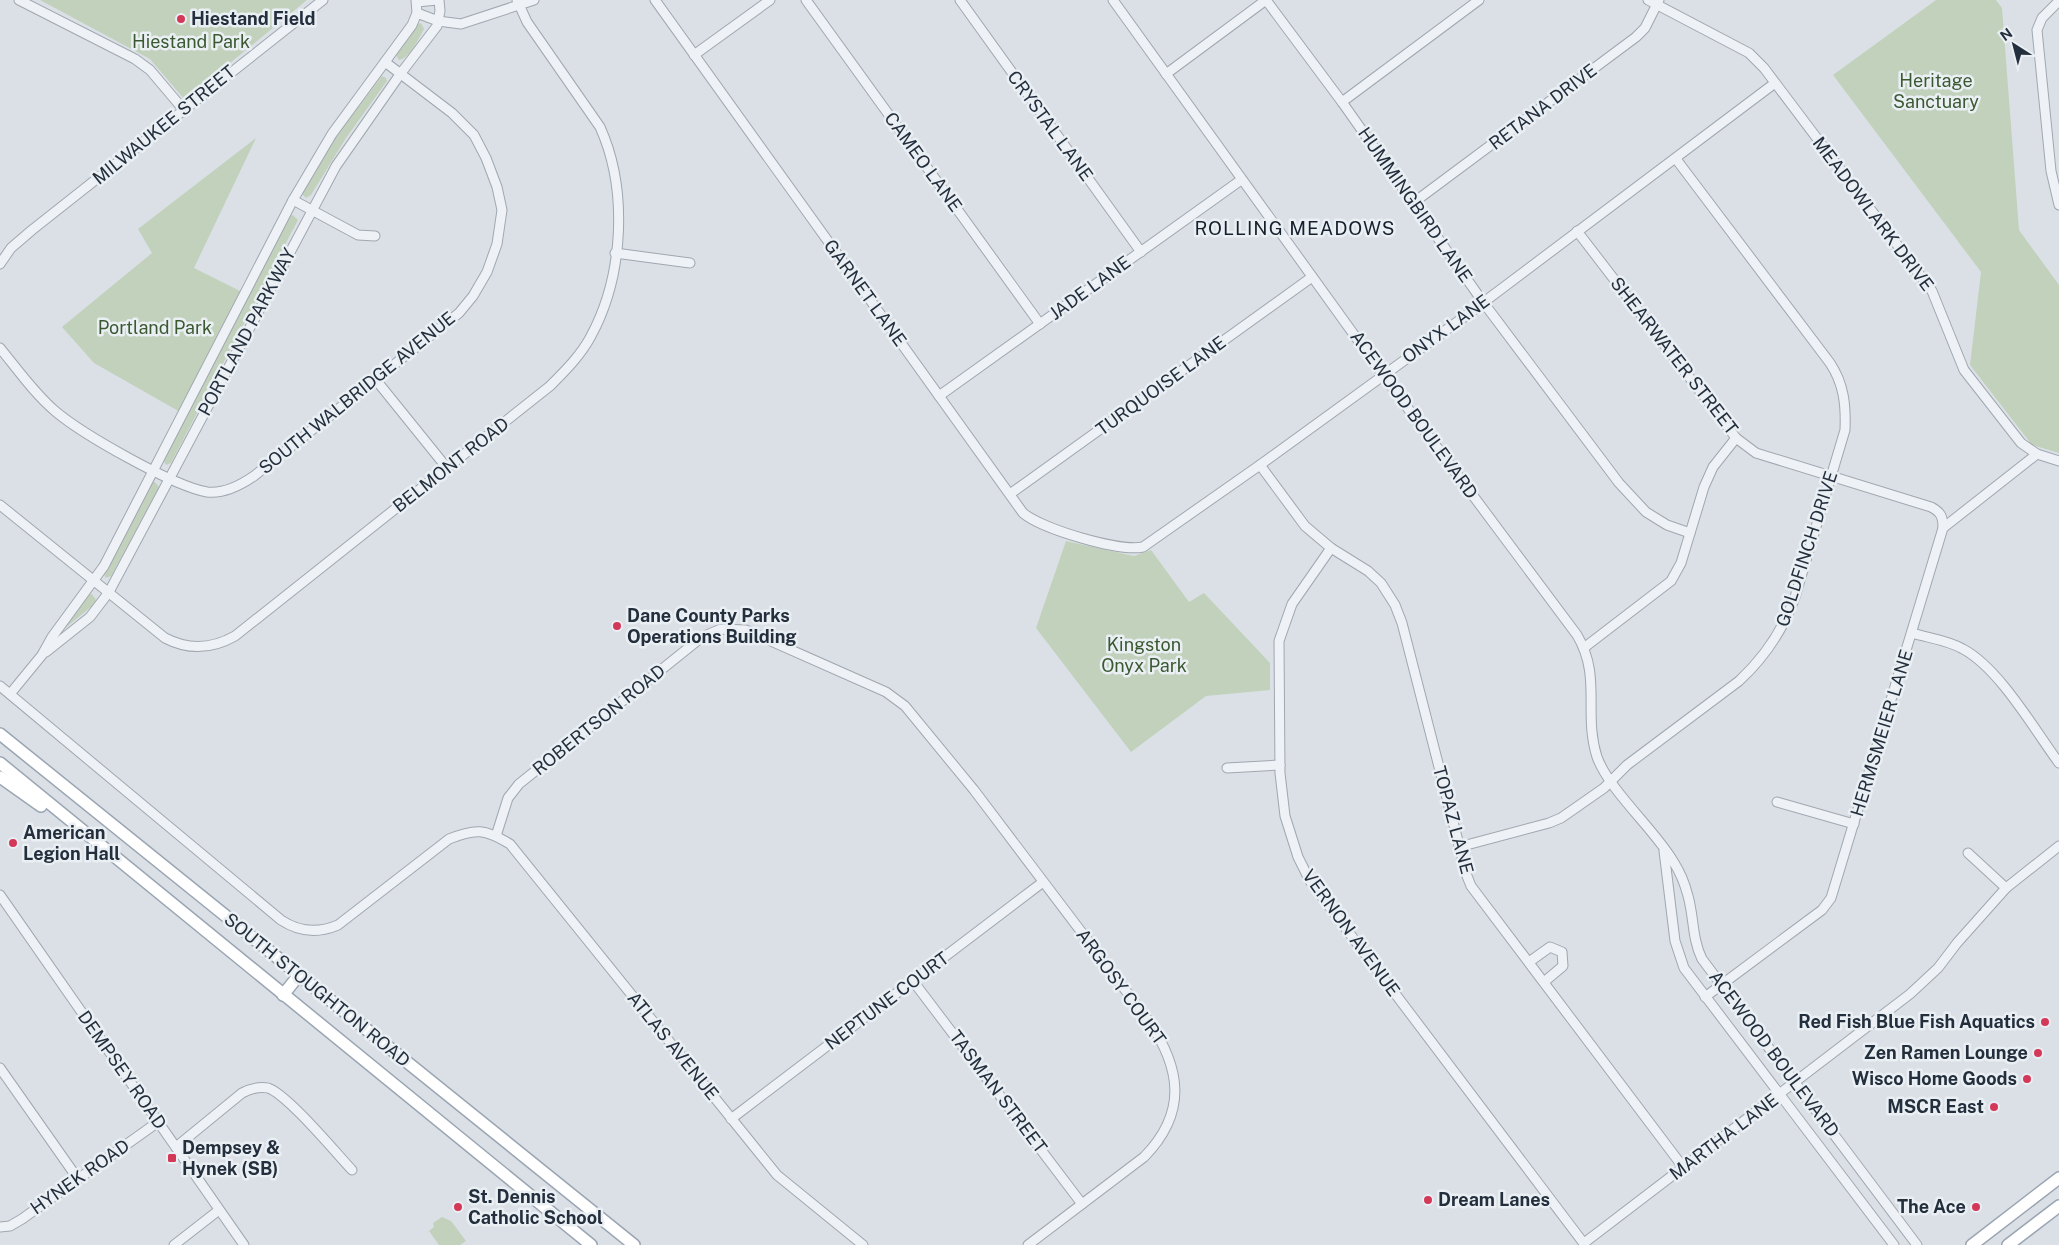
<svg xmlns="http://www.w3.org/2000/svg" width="2059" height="1245" font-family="'Public Sans',sans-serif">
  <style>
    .green { fill: #c2d1bc }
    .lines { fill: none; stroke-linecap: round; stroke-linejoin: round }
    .minor-casing { stroke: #a0a7b0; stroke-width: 11 }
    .major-casing { stroke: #9aa5b3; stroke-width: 14 }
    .minor { stroke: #eef1f5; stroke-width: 9 }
    .major { stroke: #fff; stroke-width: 11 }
    .poi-dot { fill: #d43859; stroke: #eaeff4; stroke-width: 2 }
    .labels { text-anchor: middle; stroke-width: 5; stroke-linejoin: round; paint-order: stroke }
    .poi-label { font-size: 18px; font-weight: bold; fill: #242f3d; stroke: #eaeff4; text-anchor: start }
    .park-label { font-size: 18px; fill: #3b5931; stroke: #eaeff4 }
    .street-label { font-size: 18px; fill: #242f3d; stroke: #eaeff4 }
    .neighbourhood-label { font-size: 19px; letter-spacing: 1px; fill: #17202d; stroke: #eaeff4 }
  </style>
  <rect width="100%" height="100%" fill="#dbe0e6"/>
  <g class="green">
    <path d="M40 0H307L185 100 150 59Z"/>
    <path d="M1936 0H1996L2002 8 2019 230 2059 285V453L2032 445 1970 365 1981 272 1833 75Z"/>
    <path d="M421 23 424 29C419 38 410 58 399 60L395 54 416 25Z"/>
    <path d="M382 76 386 78 387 81 346 138 311 195 306 198 302 194 303 190 332 142Z"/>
    <path d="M256 138 194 268 242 292 180 412 94 363 62 327 152 253 138 229Z"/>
    <path d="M293 215 298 220 171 463 166 465 163 459 289 217Z"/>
    <path d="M155 482 159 487 111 576 106 578 103 573 151 483Z"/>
    <path d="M1066 541 1134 556 1151 550 1189 602 1204 593 1270 663V690L1206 696 1131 752 1036 628Z"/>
    <path d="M92 594 96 600 92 606 58 634 88 595Z"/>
    <path d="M442 1217 451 1221 466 1241 460 1245H439L429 1231 434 1227 433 1223Z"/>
  </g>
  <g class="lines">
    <g class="minor-casing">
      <g id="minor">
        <path d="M19 0 135 59 150 70 183 109"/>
        <path d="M655 0 1023 513C1042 529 1119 552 1143 547L1260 465 1464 317 1775 83"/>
        <path d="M806 0 1040 324"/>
        <path d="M960 0 1141 252"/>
        <path d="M1113 0 1383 375 1577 635C1602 677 1583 713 1597 757 1609 790 1654 829 1673 861 1680 872 1685 884 1688 896 1694 917 1692 939 1702 959L1917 1245"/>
        <path d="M1266 0 1342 102 1483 302 1619 483 1646 512 1667 525 1690 533"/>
        <path d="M1648 0 1749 53 1764 68 1932 291 1964 370 2021 443 2037 454 2059 461"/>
        <path d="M2059 1 2042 18 2037 30 2051 171 2059 205"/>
        <path d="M417 2 437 0"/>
        <path d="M417 13 438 21 461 24 534 0"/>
        <path d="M694 55 770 0"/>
        <path d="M1166 74 1266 0"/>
        <path d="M1342 102 1479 0"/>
        <path d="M293 200 358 235 375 236"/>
        <path d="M1413 203 1636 37 1645 28 1659 0"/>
        <path d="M1577 231 1736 438 1756 453 1931 507C1941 512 1943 517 1943 528"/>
        <path d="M615 253 690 263"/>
        <path d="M0 264 11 248 32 230 323 0"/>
        <path d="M0 348C18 370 34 393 55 411 82 434 173 486 207 492 224 494 241 485 254 476L459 313 473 296 487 272 497 244 502 210 497 187 486 158 474 135 452 113 385 62"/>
        <path d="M376 380 447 468"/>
        <path d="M939 396 1241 180"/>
        <path d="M1260 465 1305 526 1331 548 1368 571 1381 583 1395 605 1402 623 1467 876 1471 886 1683 1167"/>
        <path d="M1010 494 1312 277"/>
        <path d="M0 505 165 638C188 650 212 649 235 636L550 386C566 370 581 355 591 336 624 275 628 189 600 127L527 22 517 0"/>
        <path d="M1331 548 1292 604 1279 641 1280 773 1285 816 1298 857 1310 881 1585 1245"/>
        <path d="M1912 633C1928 638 1948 640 1963 649 1999 668 2034 729 2059 763"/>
        <path d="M1585 647 1671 581 1681 563 1704 487 1713 467 1736 438"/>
        <path d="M46 652 90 617 109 592 336 166 401 73 437 26 440 11 439 0"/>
        <path d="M0 686 281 920C299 932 317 934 338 925L449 839C476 828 485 829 510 844L777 1175 863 1245"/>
        <path d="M10 694 42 655 52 637 104 566 293 200 332 134 412 25 417 13 416 0"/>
        <path d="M1227 768 1280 765"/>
        <path d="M1777 802 1854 824"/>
        <path d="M496 836 508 798 519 784 702 637 721 629 746 630 886 692 905 706 974 790 1148 1020C1181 1068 1188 1112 1144 1157L1028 1245"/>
        <path d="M1459 847 1549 823 1561 818 1604 788 1627 765 1739 681C1766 656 1783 630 1795 597L1845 430C1846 405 1844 384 1830 363L1676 159"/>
        <path d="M1664 851 1675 941 1684 968 1894 1245"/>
        <path d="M1968 853 2006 888"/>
        <path d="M0 895 244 1245"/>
        <path d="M1529 962 1550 947 1562 952 1563 966 1544 982"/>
        <path d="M913 981 1082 1204"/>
        <path d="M1705 997 1822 910 1831 898 1943 528 2037 454"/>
        <path d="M0 1068 78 1179"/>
        <path d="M731 1119 1043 882"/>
        <path d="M176 1147 242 1093C250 1089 259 1086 268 1088 287 1094 336 1153 352 1170"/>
        <path d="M0 1227 10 1226 22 1219 158 1122"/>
        <path d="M1584 1243 1910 994 1938 968 1957 943 2006 888 2059 846"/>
        <path d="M174 1245 219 1210"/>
      </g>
    </g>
    <g class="major-casing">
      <g id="major">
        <path d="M0 734 634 1245"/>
        <path d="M0 763 591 1245"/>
        <path d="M0 777 41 806"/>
        <path d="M283 995 299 975"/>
        <path d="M1972 1245 2059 1178"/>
        <path d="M2008 1245 2059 1206"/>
      </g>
    </g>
    <use href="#minor" class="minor"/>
    <use href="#major" class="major"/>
  </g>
  <g class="poi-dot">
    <circle cx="181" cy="19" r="5"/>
    <circle cx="617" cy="626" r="5"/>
    <circle cx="13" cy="843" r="5"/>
    <circle cx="2045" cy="1022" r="5"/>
    <circle cx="2038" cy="1053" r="5"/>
    <circle cx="2027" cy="1079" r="5"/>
    <circle cx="1994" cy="1107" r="5"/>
    <rect x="167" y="1153" width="10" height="10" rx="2.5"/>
    <circle cx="1428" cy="1200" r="5"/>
    <circle cx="458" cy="1207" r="5"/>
    <circle cx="1976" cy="1207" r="5"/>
  </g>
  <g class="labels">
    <g class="poi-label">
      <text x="191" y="25">Hiestand Field</text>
      <text x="627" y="622">Dane County Parks<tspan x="627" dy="21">Operations Building</tspan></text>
      <text x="23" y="839">American<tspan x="23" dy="21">Legion Hall</tspan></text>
      <text x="2035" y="1028" text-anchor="end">Red Fish Blue Fish Aquatics</text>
      <text x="2028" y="1059" text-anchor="end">Zen Ramen Lounge</text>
      <text x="2017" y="1085" text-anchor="end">Wisco Home Goods</text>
      <text x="1984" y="1113" text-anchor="end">MSCR East</text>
      <text x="182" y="1154">Dempsey &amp;<tspan x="182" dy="21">Hynek (SB)</tspan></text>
      <text x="468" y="1203">St. Dennis<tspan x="468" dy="21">Catholic School</tspan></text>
      <text x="1438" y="1206">Dream Lanes</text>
      <text x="1966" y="1213" text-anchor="end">The Ace</text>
    </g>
    <g class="park-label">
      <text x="191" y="48">Hiestand Park</text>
      <text x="1936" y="87">Heritage<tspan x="1936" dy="21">Sanctuary</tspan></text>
      <text x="155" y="334">Portland Park</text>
      <text x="1144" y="651">Kingston<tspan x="1144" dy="21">Onyx Park</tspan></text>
    </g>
    <g class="street-label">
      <text transform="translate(1543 107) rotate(-37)" y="6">RETANA DRIVE</text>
      <text transform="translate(164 125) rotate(-39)" y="6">MILWAUKEE STREET</text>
      <text transform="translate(1050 126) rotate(54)" y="6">CRYSTAL LANE</text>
      <text transform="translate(923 162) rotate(54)" y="6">CAMEO LANE</text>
      <text transform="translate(1415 205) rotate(55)" y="6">HUMMINGBIRD LANE</text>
      <text transform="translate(1873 214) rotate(53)" y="6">MEADOWLARK DRIVE</text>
      <text transform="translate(1090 288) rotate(-36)" y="6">JADE LANE</text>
      <text transform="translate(865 293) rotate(54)" y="6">GARNET LANE</text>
      <text transform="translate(1446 329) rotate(-36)" y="6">ONYX LANE</text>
      <text transform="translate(247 332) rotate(-62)" y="6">PORTLAND PARKWAY</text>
      <text transform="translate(1674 356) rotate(52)" y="6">SHEARWATER STREET</text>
      <text transform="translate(1161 386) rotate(-36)" y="6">TURQUOISE LANE</text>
      <text transform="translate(357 393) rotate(-39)" y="6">SOUTH WALBRIDGE AVENUE</text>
      <text transform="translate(1414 415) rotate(54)" y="6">ACEWOOD BOULEVARD</text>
      <text transform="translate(451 465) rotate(-38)" y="6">BELMONT ROAD</text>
      <text transform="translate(1807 549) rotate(-72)" y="6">GOLDFINCH DRIVE</text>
      <text transform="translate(599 720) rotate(-39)" y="6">ROBERTSON ROAD</text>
      <text transform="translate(1882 733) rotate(-73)" y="6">HERMSMEIER LANE</text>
      <text transform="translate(1453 820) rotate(75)" y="6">TOPAZ LANE</text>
      <text transform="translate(1351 933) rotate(54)" y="6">VERNON AVENUE</text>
      <text transform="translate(1121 987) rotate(54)" y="6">ARGOSY COURT</text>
      <text transform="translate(317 990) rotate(39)" y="6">SOUTH STOUGHTON ROAD</text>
      <text transform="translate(887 1001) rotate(-37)" y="6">NEPTUNE COURT</text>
      <text transform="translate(673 1046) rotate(51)" y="6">ATLAS AVENUE</text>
      <text transform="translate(1774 1054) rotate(53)" y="6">ACEWOOD BOULEVARD</text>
      <text transform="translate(122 1070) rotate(55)" y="6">DEMPSEY ROAD</text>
      <text transform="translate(998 1092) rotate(53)" y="6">TASMAN STREET</text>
      <text transform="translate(1724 1137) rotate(-37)" y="6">MARTHA LANE</text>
      <text transform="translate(80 1177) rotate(-35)" y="6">HYNEK ROAD</text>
    </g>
    <g class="neighbourhood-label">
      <text x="1295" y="235">ROLLING MEADOWS</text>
    </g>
  </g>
  <g transform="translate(2014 45) rotate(324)" stroke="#eaeff4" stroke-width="4" paint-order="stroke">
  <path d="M0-4L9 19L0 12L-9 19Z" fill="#242f3d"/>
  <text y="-8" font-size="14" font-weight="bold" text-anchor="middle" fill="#242f3d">N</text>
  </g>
</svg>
